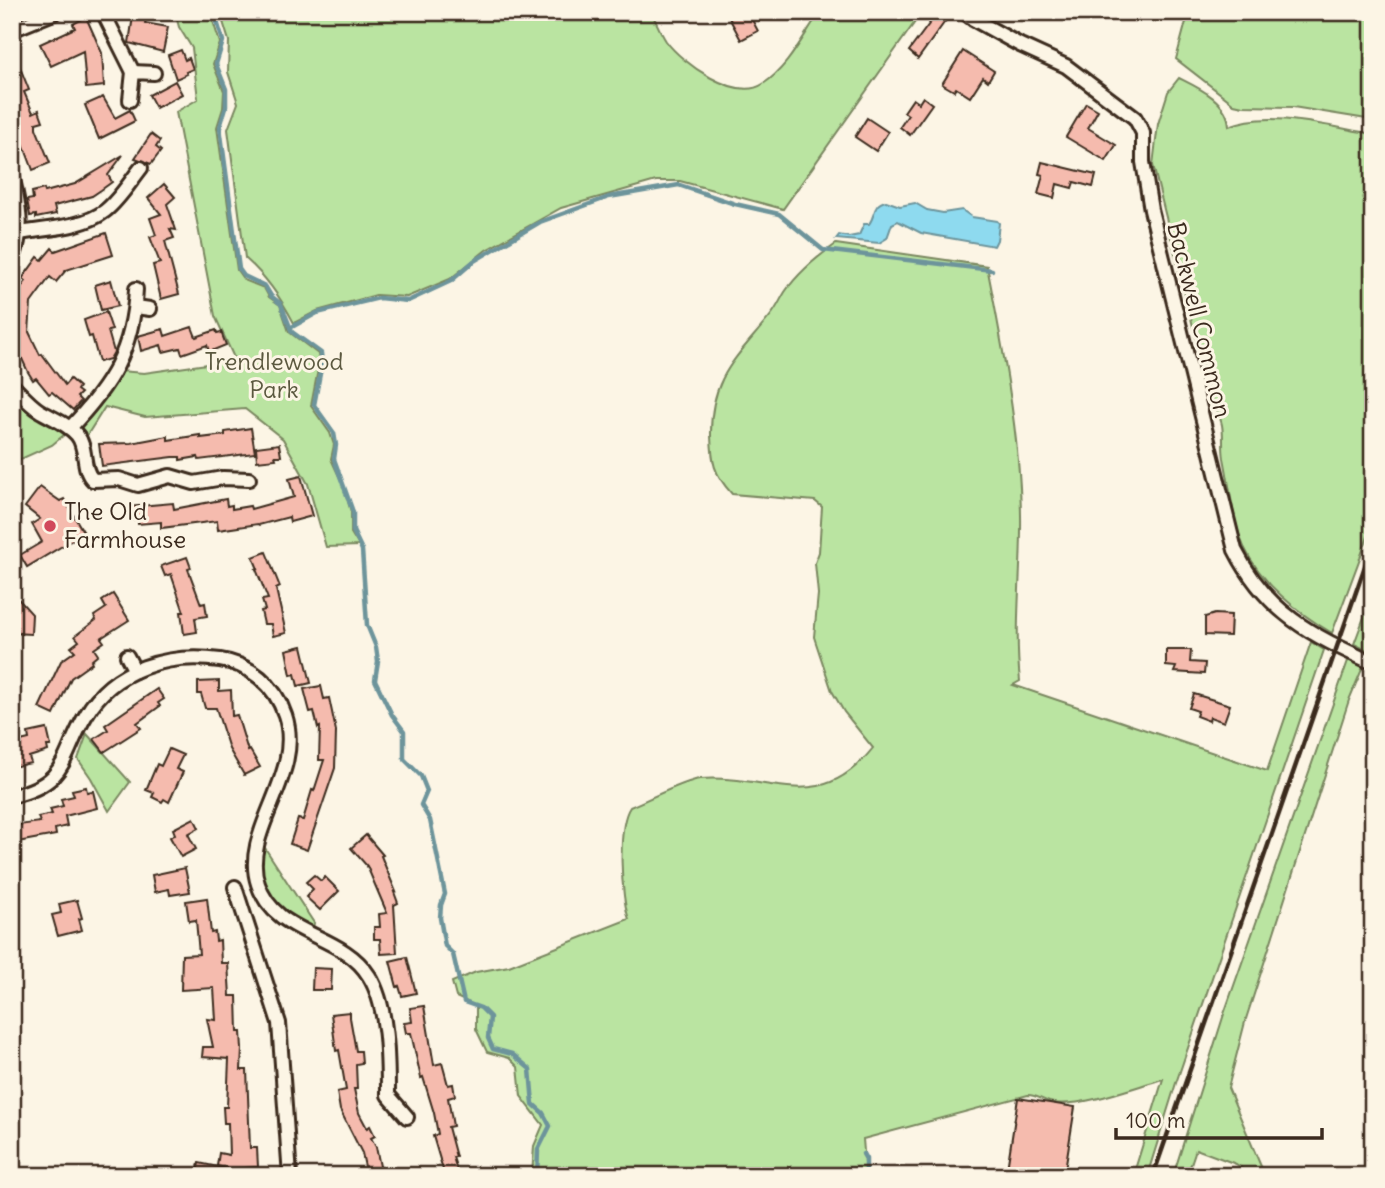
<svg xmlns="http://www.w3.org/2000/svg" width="1385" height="1188" font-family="Delius,sans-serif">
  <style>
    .green { fill: #bae4a1; stroke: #7a8760; stroke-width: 2 }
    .water { fill: #8edaef; stroke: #6d949b; stroke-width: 2 }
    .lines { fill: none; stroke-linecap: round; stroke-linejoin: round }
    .stream { stroke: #6d949b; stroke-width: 4.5 }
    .building { fill: #f5bbae; stroke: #3b2a1e; stroke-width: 2 }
    .street-casing { stroke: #3b2a1e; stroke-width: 18 }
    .street { stroke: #fcf5e5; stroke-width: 12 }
    .rail { stroke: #3b2a1e; stroke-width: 4.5 }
    .poi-dot { fill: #d1495b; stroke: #fcf5e5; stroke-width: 2.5 }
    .labels { text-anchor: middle; stroke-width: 6; stroke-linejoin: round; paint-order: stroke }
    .street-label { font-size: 24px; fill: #3b2a1e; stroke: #fcf5e5 }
    .park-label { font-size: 24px; fill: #5b583f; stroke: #fcf5e5 }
    .poi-label { font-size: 24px; fill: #3b2a1e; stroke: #fcf5e5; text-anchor: start }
  </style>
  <rect width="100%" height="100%" fill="#fcf5e5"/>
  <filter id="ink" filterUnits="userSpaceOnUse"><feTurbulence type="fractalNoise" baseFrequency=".0143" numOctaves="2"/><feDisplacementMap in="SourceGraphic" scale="14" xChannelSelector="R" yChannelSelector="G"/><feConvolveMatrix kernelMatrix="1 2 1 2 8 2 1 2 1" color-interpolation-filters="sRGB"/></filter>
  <g filter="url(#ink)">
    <g class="green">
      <path d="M175 12H210L220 43 213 64 224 91 223 108 217 127 237 270 244 280 264 288 269 297 280 305 289 332 318 354 319 364 311 406 330 433 334 445 331 459 343 485 351 512V533L359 546 326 547 308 484 283 439 245 409 145 417 105 407 86 437 74 427 120 371 144 373 235 360 215 316 176 112 198 99 192 48 179 27Z"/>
      <path d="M220 12H651C656 21 660 32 666 41 682 63 736 102 763 84 788 68 803 36 820 12H922L783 209 680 181H656L561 208 486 250 450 279 407 297 376 295 317 311 294 323C281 298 267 277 245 258L228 129 238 103 228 72 229 41Z"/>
      <path d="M1187 12H1373V120L1293 107 1243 106 1234 104 1176 59 1187 18Z"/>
      <path d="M1179 78C1199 88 1228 101 1229 126 1270 109 1330 127 1373 134V523L1332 633C1299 614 1260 582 1244 547 1232 520 1230 486 1224 458 1222 447 1224 436 1222 425 1220 415 1214 405 1210 395L1153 165 1158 124 1168 92Z"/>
      <path d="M836 244 987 266C1002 343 1020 436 1021 515 1022 570 1014 626 1020 681L1013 685 1267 771 1311 642 1324 650 1176 1083 1147 1176H1133L1163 1079C1134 1087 1083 1107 1054 1103 1044 1102 1038 1095 1028 1095L863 1139 866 1176H532L534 1146 543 1125 521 1096 518 1067 509 1058 487 1052 476 1029V1006L456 997 452 982 476 972 509 966 629 919C621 898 617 826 630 807 648 800 683 781 700 779 772 774 818 817 873 748L844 712 832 691 814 637 818 594 815 563 819 552 822 507 815 501 732 494C713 473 712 462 711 436 710 376 737 358 771 315 777 308 780 300 785 292 798 273 817 257 836 244Z"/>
      <path d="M12 393 22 406 65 434 52 445 12 463Z"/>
      <path d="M1373 593V653L1354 644Z"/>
      <path d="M1349 658 1363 667 1349 700 1245 1022 1228 1088 1265 1176H1252L1236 1164 1196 1149 1187 1176H1173L1224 1014Z"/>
      <path d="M87 734 130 782 109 811 91 778 78 759Z"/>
      <path d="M265 848 314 923 313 928C284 919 249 881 265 848Z"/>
    </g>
    <path class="water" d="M886 201 900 206 915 203 927 210 943 213 962 210 972 217 997 221 999 223 997 240 994 246 921 233 898 221 892 224 887 238 879 243 836 239 839 235 849 237 859 235 864 224H869C876 215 872 204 886 201Z"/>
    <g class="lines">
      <g class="stream">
        <path d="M214 12 223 41 216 64 226 89V107L220 127 239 269 244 276 265 286 271 296 281 304 292 332 321 353 322 363 314 405 334 433 336 445 334 459 353 512V531L362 550 367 625 376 647 378 661 375 680 392 715 404 731V759L421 776 427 791 421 805 430 820 445 894 441 905 440 918 445 946 453 954 464 1002 481 1008 490 1017 488 1038 493 1049 512 1054 530 1069 533 1104 543 1113 550 1126 538 1150 537 1176"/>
        <path d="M290 328 317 313 379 298 408 301 451 281 474 261 540 222 609 197 679 185 735 204 779 214 823 250 992 270"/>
        <path d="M863 1154 866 1159V1176"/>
      </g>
    </g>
    <g class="building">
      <path d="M726 12H748L758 31 741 40Z"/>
      <path d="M938 12H944L949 16 918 59 909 51Z"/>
      <path d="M133 16 146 19 145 23 168 27 163 52 129 43Z"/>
      <path d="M86 17 102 53 104 86 86 88 83 51 51 66 40 44 75 28 73 24Z"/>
      <path d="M13 50 29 90 24 92 33 113 39 110 43 121 36 123V128L50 163 33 170 12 114Z"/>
      <path d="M181 50 185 60 189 58 193 69 186 72 187 74 176 79 168 55Z"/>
      <path d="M963 51 994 71 988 81 983 77 970 97 956 88 954 91 942 84Z"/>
      <path d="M175 81 182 94 156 108 149 95Z"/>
      <path d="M103 97 115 118 130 110 135 121 99 139 85 105Z"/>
      <path d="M923 97 932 104 910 135 900 127 908 115 904 112 913 99 919 103Z"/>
      <path d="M1086 103 1098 110 1088 128 1116 145 1106 161 1066 137Z"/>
      <path d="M867 118 888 132 876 151 855 137Z"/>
      <path d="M151 134 160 141 156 147 161 151 151 164 135 158Z"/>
      <path d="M123 155 108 175 112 182 101 190 92 196 54 206 56 214 36 218V215L30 216 27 200 33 199 32 192 44 189 45 192 75 184Z"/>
      <path d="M1042 162 1096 175 1093 187 1074 182 1072 188 1057 184 1054 198 1038 194 1043 175 1039 174Z"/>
      <path d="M164 184 175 197 167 204 176 230 170 229 174 238 165 241 179 294 161 299 153 265 160 263 150 237 156 235 150 218 161 214 148 198Z"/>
      <path d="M106 233 113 255 66 270 56 282 50 277 31 303 29 332 40 355 42 354 65 385 70 379 79 387 77 390 81 393 77 397 81 401 73 410 52 392 49 394 36 378 33 380 28 372 12 337V299L26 281 22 279 38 257 42 260 52 248 55 251Z"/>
      <path d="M111 280 118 306 101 310 95 285Z"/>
      <path d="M106 312 112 330 108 331 114 352 110 359 99 362 92 336 89 337 84 320Z"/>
      <path d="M192 327 196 337 216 330 217 333 221 332 226 345 209 352 207 345 182 354 180 348 163 352 161 345 141 351 138 336 163 329 165 336Z"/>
      <path d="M251 428 255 453 199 460 198 457 180 460V457H173L102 466 99 444 131 443 168 436V440L200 435V438L225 435V432Z"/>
      <path d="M279 444 281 456H275L276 459 257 461 256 447Z"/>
      <path d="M301 476 312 516 290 522 289 517 259 525 258 524 218 530 217 521 161 528V522L138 524V520H129L128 507 173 503 174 509 226 499 227 506 232 505V509L250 506 251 509 294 497 289 479Z"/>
      <path d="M40 487 60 501 64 499 84 533 27 567 20 555 42 542 32 524 40 519 25 507Z"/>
      <path d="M266 552 280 587 276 589 286 633 273 636 271 624H264L261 611 265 610 262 600 268 599 256 569H258L253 557Z"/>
      <path d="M187 557 191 568 188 569 201 604 205 603 207 616 195 618 197 632 184 634 181 612H184L171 574 165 576 161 566Z"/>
      <path d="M12 592 32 614 31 634 12 633Z"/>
      <path d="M113 594 129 620 101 638 104 642 94 649 98 655 91 661 92 663 71 678 54 715 39 708 61 661 75 651 71 647 79 641 75 636 96 620 94 616 106 608 102 601Z"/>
      <path d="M1215 614 1231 615 1230 636 1205 635V617Z"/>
      <path d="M302 646 311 683 298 686 295 674 291 675 286 650Z"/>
      <path d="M1166 650H1191L1190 662 1205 663 1204 674 1174 672 1176 667 1166 666Z"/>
      <path d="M219 681V691L231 690 232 716 237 715 248 751 250 750 260 767 244 775 229 749 216 708H205L201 694H198V682Z"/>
      <path d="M321 686 324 699 329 698 336 731 335 768 307 850 290 844 298 819 303 820 312 790 314 791 324 760H319L320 727 318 728 314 711 310 712 304 689Z"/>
      <path d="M157 689 164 699 158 703 160 706 137 723 141 728 104 752 94 739 108 730 105 725Z"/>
      <path d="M1194 694 1230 705 1224 722 1210 717 1209 721 1196 716 1198 711 1189 708Z"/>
      <path d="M47 729 51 746H47L48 751 29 757 31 763 12 767V743L29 739 28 733Z"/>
      <path d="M169 749 183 755 176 769 183 772 169 802 164 799 162 802 152 797 154 793 146 790 157 764 161 766Z"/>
      <path d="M86 787 87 792 93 791 97 808 65 816 67 826 55 829 56 835 12 843V826L40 822 38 817 52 814 50 809 63 806 61 799 74 796 72 790Z"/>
      <path d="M194 818 199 828 188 834 196 849 181 857 170 837 175 834 173 829Z"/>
      <path d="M366 835 383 855 381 856 396 892H394L398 903 394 905 397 953 381 954 380 939H374V927H380L379 914 387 913 367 866 351 848Z"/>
      <path d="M185 868 190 892 170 895 169 889 155 892 152 875Z"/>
      <path d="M314 875 321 881 325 877 339 891 320 910 306 897 313 889 306 882Z"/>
      <path d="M207 898 211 933 215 932 216 941 220 940 221 963H228L230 996H237L238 1032H241L242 1049 241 1070H247L250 1148H257L258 1167 230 1169 217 1166 219 1153 229 1155 228 1123H224L223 1107H227L229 1059 202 1057 203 1047H213L207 1019 216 1020 214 988 181 990 182 955 199 954 196 920 189 921 186 901Z"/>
      <path d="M77 900 82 918 79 919 82 930 58 936 52 915 61 913 59 904Z"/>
      <path d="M407 957 416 993 402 996 399 986 397 987 390 961Z"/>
      <path d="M313 968 332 969 331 990H312Z"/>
      <path d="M424 1006 434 1065 442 1063 448 1085 453 1084 455 1096 448 1098 453 1126 448 1127 456 1157H453L457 1170 444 1173 433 1136 438 1134 434 1113 423 1077 421 1078 411 1033H406L404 1023 412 1022 410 1008Z"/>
      <path d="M349 1012 356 1051H361L362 1063 356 1064 357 1089H354L359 1113 367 1128 370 1126 375 1136 371 1138 376 1147 382 1176H367L362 1153 340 1110 337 1092 346 1090 339 1050 336 1051 331 1014Z"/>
      <path d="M1018 1098 1075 1107 1064 1176H1006Z"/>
      <path d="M199 1163 237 1171 236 1176 197 1174Z"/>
    </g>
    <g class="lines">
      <g class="street-casing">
        <g id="street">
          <path d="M103 12 133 72"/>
          <path d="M964 12 973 19 1020 45 1066 66 1135 118 1143 133V162L1151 210 1235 550C1267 613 1311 635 1373 663"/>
          <path d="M12 30 56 12"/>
          <path d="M130 100 133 72 154 73"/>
          <path d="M12 175C19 204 25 232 12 260"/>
          <path d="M20 233C47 228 83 228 105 211 119 200 130 182 141 168"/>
          <path d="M136 307 150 309"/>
          <path d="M12 385C21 394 29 404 40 411 52 418 68 424 77 435 88 448 81 469 93 480L119 479 138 485 170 476 194 483 223 478 249 479"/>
          <path d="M70 428C111 385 133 350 136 289"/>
          <path d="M127 656 135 671"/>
          <path d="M12 796C69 783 61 756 86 715 113 668 169 653 220 660 250 664 275 685 285 715 305 775 240 831 258 884 275 937 342 932 369 976 388 1006 388 1060 388 1095L407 1117"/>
          <path d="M235 887 279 1023 290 1176"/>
        </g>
      </g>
      <use href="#street" class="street"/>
      <path class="rail" d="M1153 1176 1373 543"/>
    </g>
  </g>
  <circle class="poi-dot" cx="50" cy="526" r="7"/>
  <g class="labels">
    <g class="street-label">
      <text transform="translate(1199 320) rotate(76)" y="8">Backwell Common</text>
    </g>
    <g class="park-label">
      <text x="274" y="370">Trendlewood<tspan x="274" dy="28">Park</tspan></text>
    </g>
    <g class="poi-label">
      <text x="64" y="520">The Old<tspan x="64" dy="28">Farmhouse</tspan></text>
    </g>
  </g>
  <rect width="1385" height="1188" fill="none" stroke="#fcf5e5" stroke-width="42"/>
  <rect x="21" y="21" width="1343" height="1146" fill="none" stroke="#3b2a1e" stroke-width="2.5" filter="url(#ink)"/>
  <path d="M1116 1128v10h206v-10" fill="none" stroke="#3b2a1e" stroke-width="3.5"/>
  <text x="1126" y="1128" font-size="21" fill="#3b2a1e" stroke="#fcf5e5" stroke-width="5" paint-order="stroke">100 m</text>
</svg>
